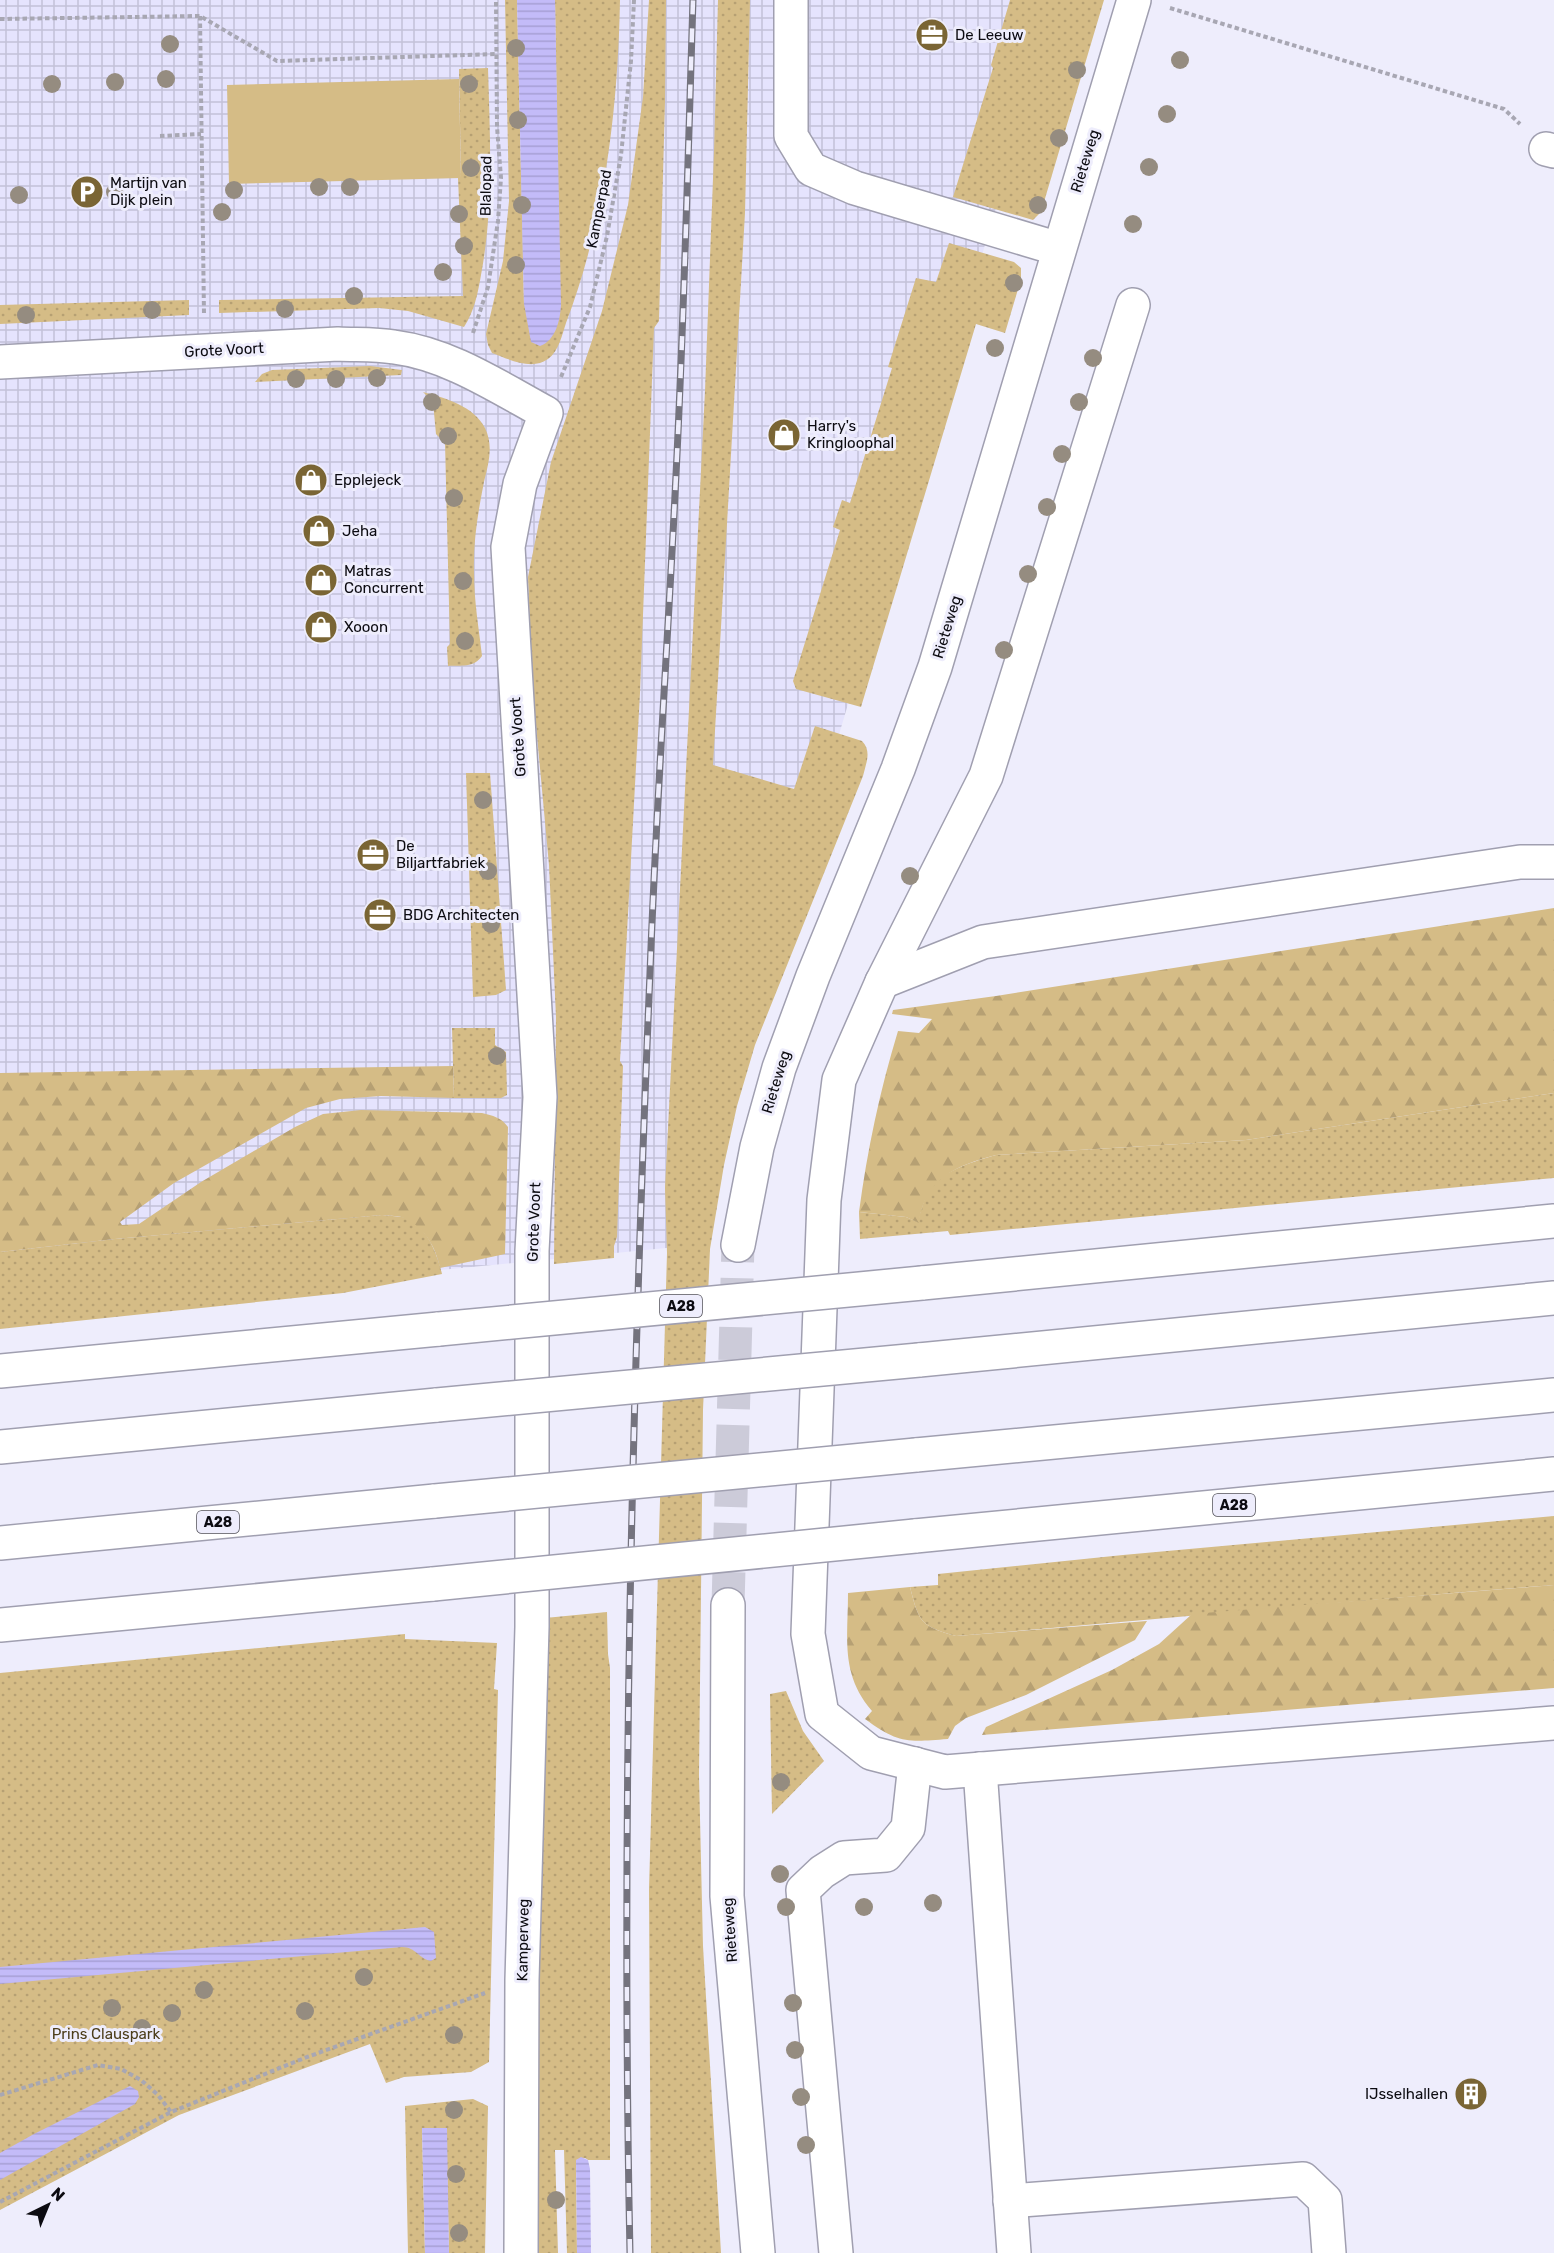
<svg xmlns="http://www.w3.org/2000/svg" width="1554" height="2253" font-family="Rubik,sans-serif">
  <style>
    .industrial { fill: url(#industrial-grid) }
    .grass { fill: url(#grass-dots) }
    .forest { fill: url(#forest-firs) }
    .garden { fill: #d5bc86 }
    .water { fill: url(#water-rules) }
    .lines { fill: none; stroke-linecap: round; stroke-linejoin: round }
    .major-tunnel { stroke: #cccbd9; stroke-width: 33; stroke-dasharray: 33 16; stroke-linecap: butt }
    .minor-casing { stroke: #a09fb0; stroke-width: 36 }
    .major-casing { stroke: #a09fb0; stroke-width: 36 }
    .highway-casing { stroke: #a09fb0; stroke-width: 36 }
    .path { stroke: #a8a7b3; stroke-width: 4; stroke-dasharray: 4.5 3; stroke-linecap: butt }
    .minor { stroke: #fff; stroke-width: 33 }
    .major { stroke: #fff; stroke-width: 33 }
    .highway { stroke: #fff; stroke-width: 33 }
    .rail-casing { stroke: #74737e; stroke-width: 7 }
    .rail { stroke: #eeedfc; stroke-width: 4.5; stroke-dasharray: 14; stroke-linecap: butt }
    .highway-bridge-casing { stroke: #a09fb0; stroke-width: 36; stroke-linecap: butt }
    .highway-bridge { stroke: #fff; stroke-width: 33 }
    .tree { fill: #958c80 }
    .labels { text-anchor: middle; stroke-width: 6; stroke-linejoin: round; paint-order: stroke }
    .shield { fill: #eeedfc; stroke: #504f58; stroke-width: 1.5 }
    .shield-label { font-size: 14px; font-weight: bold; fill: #0c0b11 }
    .poi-label { font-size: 15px; fill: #0c0b11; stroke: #eeedfc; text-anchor: start }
    .street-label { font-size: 15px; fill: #0c0b11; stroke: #eeedfc }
    .park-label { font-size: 15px; fill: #4c3d1a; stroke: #eeedfc }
  </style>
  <defs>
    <pattern id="industrial-grid" width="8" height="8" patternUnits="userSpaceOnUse" patternTransform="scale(1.5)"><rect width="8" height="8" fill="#e5e3fd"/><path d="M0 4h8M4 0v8" fill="none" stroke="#c3c1d8"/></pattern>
    <pattern id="grass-dots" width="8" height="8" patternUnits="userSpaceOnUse" patternTransform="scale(1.5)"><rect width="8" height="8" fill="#d5bc86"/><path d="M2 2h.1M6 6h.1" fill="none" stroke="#b6a073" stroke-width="1.8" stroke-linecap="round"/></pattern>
    <pattern id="forest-firs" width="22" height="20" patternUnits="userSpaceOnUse" patternTransform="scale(1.5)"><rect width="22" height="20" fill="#d5bc86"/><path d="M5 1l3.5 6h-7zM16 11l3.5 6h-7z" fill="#b6a073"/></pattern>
    <pattern id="water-rules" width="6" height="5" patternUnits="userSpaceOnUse" patternTransform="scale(1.5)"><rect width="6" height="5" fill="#c3bbf8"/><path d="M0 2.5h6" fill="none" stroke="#a69fd4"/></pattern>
  </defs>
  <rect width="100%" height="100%" fill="#eeedfc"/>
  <path class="industrial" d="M0 0H1058L733 1090 707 1244 0 1313Z"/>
  <g class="grass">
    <path d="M505 0H517L524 304 560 313 555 0H620C618 108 605 221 566 323 562 335 559 351 548 359 532 371 508 359 492 353L488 345 486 334 503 261 509 201Z"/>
    <path d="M649 0H666L665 102 659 321 654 328 640 693 620 1061 623 1066 617 1237 614 1246V1258L554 1264 556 1017 549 865 532 682 528 577 551 462 602 311 628 205 643 97Z"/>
    <path d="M718 0H750L745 213 713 765 794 789 815 726 862 741C872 751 866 763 863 776L755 1045 737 1106 724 1165 710 1249 703 1410 699 1775 703 1946 721 2253H651L649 1889 667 1253 665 1188 705 391 714 152Z"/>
    <path d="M1010 0H1104L1041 212 1033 220 953 197 993 68 991 65Z"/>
    <path d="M488 68C490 138 494 206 481 275 478 293 474 312 464 327L408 311 379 308 219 313V300L463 296 458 178 461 177 459 69Z"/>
    <path d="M949 243 1014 262 1021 268V279L1005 333 976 324 861 707 796 689 793 681 840 530 833 527 842 500 850 503 892 368 888 367 916 278 936 282Z"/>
    <path d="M189 300V315L0 324V305Z"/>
    <path d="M370 366 402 370 401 375 255 382 262 374 272 370Z"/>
    <path d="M423 392C445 398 474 406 485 428 494 446 488 465 484 482 478 512 473 542 474 573 474 601 479 629 482 656 474 668 461 665 448 666L447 647 450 644 445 443 436 434 433 402Z"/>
    <path d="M466 773H490L506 990 496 995 473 997Z"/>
    <path d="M452 1028H495V1045L506 1052 507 1095 501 1098H454Z"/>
    <path d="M1554 1093V1178L950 1235 948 1231 860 1239 859 1212 906 1217 918 1222C921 1210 924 1197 932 1186 943 1171 977 1160 996 1155L1246 1140Z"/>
    <path d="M382 1215C389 1216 396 1216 402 1217 426 1223 437 1253 442 1274L343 1293 0 1329V1252L115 1239Z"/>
    <path d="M1554 1516V1585C1354 1600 1155 1620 956 1636 920 1626 919 1622 910 1587L938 1585V1574L1123 1555Z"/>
    <path d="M607 1612 608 1654 610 1668V2160H588L585 2158 576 2160 577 2253H567L564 2150H555L558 2253H531L545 1618Z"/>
    <path d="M405 1634V1639L497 1643 494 1689 498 1690 489 2062 471 2072 404 2077 386 2083 370 2044 179 2115 0 2210V1673Z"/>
    <path d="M786 1691 803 1731 824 1761 772 1814 770 1694Z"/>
    <path d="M473 2099 488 2106 485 2253H449L446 2128 422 2129 425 2253H408L405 2106Z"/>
  </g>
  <g class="forest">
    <path d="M1554 908V1093L1246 1140 996 1155C957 1165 924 1179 919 1223L906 1217 859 1212C867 1151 880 1090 898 1031L919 1033 932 1019 892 1014 893 1010 996 996Z"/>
    <path d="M453 1066 454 1098 381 1096 340 1099 306 1108 174 1183 120 1222 122 1225 139 1224 201 1182 295 1127 323 1114 361 1110 482 1113C493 1116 501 1117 508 1127L505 1254 440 1268C436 1248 425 1228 406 1219 399 1215 390 1216 382 1215L115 1239 0 1252V1073Z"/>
    <path d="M1554 1585V1688L982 1735 986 1727 1112 1670 1159 1644 1192 1614Z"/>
    <path d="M910 1587C919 1622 920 1626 956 1636L1147 1621 1135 1640 1026 1695 966 1718 955 1726 948 1739C908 1742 899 1744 865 1719L872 1711C840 1674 848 1638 848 1593Z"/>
  </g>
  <path class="garden" d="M459 79 461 178 229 184 227 85Z"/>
  <g class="water">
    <path d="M517 0H555L561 305C560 320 556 340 540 346L531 342 524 304Z"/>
    <path d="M425 1927 434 1932 436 1958 431 1961C419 1959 416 1947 402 1947L0 1984V1967Z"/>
    <path d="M130 2086 138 2091 139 2097 135 2104 0 2180V2153L34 2134Z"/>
    <path d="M422 2128H447L449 2253H425Z"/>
    <path d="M581 2157 588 2160 590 2169 591 2253H577L576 2160Z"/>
  </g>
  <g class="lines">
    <path class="major-tunnel" d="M728 1605 738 1245"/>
    <g class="minor-casing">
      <g id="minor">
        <path d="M791 0V136L811 169 855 188 1059 249"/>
        <path d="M1546 149 1554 151"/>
        <path d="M1133 305 986 776 882 982 839 1080 824 1200 808 1634 822 1714 871 1753 945 1772 1554 1723"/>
        <path d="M0 362 338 344C356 345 375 344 394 347 449 354 498 387 546 413L520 484 508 547 540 1097 532 1251V1627L522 1980 521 2253"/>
        <path d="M882 982 983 942 1520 862H1554"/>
        <path d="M980 1769 1014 2253"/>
        <path d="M1010 2201 1303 2179 1325 2200 1329 2253"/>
        <path d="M836 2253 803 1890 822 1872 844 1858 886 1855 908 1828 915 1764"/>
      </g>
    </g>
    <g class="major-casing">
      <g id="major">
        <path d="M738 1245 757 1147 779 1068 813 976 898 769 935 667 1134 0"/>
        <path d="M728 1605 727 1896 758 2253"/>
      </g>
    </g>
    <g class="highway-casing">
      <g id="highway">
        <path d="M922 1283 1554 1221"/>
        <path d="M919 1360 1554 1298"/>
        <path d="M0 1371 439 1329"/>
        <path d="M0 1447 437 1405"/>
        <path d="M916 1455 1554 1395"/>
        <path d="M915 1536 1554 1474"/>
        <path d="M0 1543 435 1501"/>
        <path d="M0 1625 433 1584"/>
      </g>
    </g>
    <g class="path">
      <path d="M1170 8 1504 109 1520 124"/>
      <path d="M200 16 204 315"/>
      <path d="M0 19 200 16 277 61 496 54"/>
      <path d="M160 136 201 134"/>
      <path d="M473 333 488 287 498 221 501 178 497 127 496 0"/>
      <path d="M561 377 590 307 607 236 621 155 631 61 634 0"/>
      <path d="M0 2095 98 2065 121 2069 141 2080 158 2095 171 2112"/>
      <path d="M0 2202 171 2112 307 2057 485 1993"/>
    </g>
    <use href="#minor" class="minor"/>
    <use href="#major" class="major"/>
    <use href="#highway" class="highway"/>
    <g class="rail-casing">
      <path id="rail" d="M630 2253C621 1826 632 1400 650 973 656 807 668 641 676 475 684 317 688 159 693 0"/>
    </g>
    <use href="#rail" class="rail"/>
    <g class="highway-bridge-casing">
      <g id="highway-bridge">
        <path d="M439 1329 922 1283"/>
        <path d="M437 1405 919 1360"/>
        <path d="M435 1501 916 1455"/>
        <path d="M433 1584 915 1536"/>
      </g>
    </g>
    <use href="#highway-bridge" class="highway-bridge"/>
  </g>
  <g class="tree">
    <circle cx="170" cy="44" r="9"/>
    <circle cx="516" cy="48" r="9"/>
    <circle cx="1180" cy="60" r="9"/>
    <circle cx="1077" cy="70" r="9"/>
    <circle cx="166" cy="79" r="9"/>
    <circle cx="115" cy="82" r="9"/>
    <circle cx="52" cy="84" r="9"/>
    <circle cx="469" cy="84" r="9"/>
    <circle cx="1167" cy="114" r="9"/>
    <circle cx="518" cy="120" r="9"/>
    <circle cx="1059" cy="138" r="9"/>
    <circle cx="1149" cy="167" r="9"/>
    <circle cx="471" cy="168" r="9"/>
    <circle cx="319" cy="187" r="9"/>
    <circle cx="350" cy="187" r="9"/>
    <circle cx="234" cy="190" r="9"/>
    <circle cx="115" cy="192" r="9"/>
    <circle cx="19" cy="195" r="9"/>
    <circle cx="522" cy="205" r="9"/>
    <circle cx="1038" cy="205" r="9"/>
    <circle cx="222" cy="212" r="9"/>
    <circle cx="459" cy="214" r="9"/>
    <circle cx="1133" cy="224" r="9"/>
    <circle cx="464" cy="246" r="9"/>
    <circle cx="516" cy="265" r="9"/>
    <circle cx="443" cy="272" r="9"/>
    <circle cx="1014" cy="283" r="9"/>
    <circle cx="354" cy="296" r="9"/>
    <circle cx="285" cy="309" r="9"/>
    <circle cx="152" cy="310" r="9"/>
    <circle cx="26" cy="315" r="9"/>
    <circle cx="995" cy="348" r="9"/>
    <circle cx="1093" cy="358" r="9"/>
    <circle cx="377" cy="378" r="9"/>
    <circle cx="296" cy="379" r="9"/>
    <circle cx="336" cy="379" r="9"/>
    <circle cx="432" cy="402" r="9"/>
    <circle cx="1079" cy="402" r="9"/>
    <circle cx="448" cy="436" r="9"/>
    <circle cx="1062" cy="454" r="9"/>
    <circle cx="454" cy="498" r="9"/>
    <circle cx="1047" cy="507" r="9"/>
    <circle cx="1028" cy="574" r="9"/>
    <circle cx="463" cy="581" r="9"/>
    <circle cx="465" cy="641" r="9"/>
    <circle cx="1004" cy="650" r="9"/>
    <circle cx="483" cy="800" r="9"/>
    <circle cx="488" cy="871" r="9"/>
    <circle cx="910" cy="876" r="9"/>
    <circle cx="491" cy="924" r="9"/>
    <circle cx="497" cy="1056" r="9"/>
    <circle cx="781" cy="1782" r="9"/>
    <circle cx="780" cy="1874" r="9"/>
    <circle cx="933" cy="1903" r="9"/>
    <circle cx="786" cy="1907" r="9"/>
    <circle cx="864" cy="1907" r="9"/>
    <circle cx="364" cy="1977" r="9"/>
    <circle cx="204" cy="1990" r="9"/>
    <circle cx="793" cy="2003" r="9"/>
    <circle cx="112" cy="2008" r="9"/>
    <circle cx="305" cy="2011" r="9"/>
    <circle cx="172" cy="2013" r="9"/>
    <circle cx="142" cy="2028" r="9"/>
    <circle cx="454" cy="2035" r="9"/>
    <circle cx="795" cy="2050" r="9"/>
    <circle cx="801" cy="2097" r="9"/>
    <circle cx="454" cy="2110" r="9"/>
    <circle cx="806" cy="2145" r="9"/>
    <circle cx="456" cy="2174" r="9"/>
    <circle cx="556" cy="2200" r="9"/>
    <circle cx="459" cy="2233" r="9"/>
  </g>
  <defs>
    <g id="office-disc" transform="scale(1.725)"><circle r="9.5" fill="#7a6534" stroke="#eeedfc"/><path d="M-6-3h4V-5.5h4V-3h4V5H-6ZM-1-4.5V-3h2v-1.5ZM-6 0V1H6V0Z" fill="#fff"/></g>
    <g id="parking-disc" transform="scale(1.725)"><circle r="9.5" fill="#7a6534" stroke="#eeedfc"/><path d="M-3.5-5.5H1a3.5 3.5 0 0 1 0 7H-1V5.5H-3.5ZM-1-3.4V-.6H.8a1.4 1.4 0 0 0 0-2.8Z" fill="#fff"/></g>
    <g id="shop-disc" transform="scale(1.725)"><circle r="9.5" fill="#7a6534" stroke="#eeedfc"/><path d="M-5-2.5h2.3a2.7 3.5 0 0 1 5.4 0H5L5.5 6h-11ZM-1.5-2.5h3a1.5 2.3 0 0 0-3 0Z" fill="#fff"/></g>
    <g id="building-disc" transform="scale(1.725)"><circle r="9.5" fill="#7a6534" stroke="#eeedfc"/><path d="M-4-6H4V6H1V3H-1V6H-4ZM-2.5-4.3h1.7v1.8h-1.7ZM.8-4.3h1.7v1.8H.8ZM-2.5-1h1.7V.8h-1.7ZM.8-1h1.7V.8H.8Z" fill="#fff"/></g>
  </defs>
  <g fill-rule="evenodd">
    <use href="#office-disc" x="932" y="35"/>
    <use href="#parking-disc" x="87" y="192"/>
    <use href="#shop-disc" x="784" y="435"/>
    <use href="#shop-disc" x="311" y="480"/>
    <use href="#shop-disc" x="319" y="531"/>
    <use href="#shop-disc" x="321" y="580"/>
    <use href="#shop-disc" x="321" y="627"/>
    <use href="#office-disc" x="373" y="855"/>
    <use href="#office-disc" x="380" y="915"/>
    <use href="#building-disc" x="1471" y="2094"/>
  </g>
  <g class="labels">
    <g class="shield">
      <rect x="660" y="1295" width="42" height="22" rx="4.5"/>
      <rect x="1213" y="1494" width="42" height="22" rx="4.5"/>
      <rect x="197" y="1511" width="42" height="22" rx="4.5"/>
    </g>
    <g class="shield-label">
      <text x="681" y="1311">A28</text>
      <text x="1234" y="1510">A28</text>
      <text x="218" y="1527">A28</text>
    </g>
    <g class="poi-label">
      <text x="955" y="40">De Leeuw</text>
      <text x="110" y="188">Martijn van<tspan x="110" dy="17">Dijk plein</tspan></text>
      <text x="807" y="431">Harry's<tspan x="807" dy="17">Kringloophal</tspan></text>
      <text x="334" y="485">Epplejeck</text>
      <text x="342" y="536">Jeha</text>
      <text x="344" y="576">Matras<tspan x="344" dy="17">Concurrent</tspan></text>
      <text x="344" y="632">Xooon</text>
      <text x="396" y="851">De<tspan x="396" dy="17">Biljartfabriek</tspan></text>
      <text x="403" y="920">BDG Architecten</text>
      <text x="1448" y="2099" text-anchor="end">IJsselhallen</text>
    </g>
    <g class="street-label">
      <text transform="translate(1085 161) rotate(-73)" y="5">Rieteweg</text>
      <text transform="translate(486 186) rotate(-89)" y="5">Blalopad</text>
      <text transform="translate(599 209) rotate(-79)" y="5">Kamperpad</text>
      <text transform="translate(224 350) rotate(-3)" y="5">Grote Voort</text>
      <text transform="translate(947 627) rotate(-73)" y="5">Rieteweg</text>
      <text transform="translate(518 737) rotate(-94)" y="5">Grote Voort</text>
      <text transform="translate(776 1082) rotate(-73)" y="5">Rieteweg</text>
      <text transform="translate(534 1222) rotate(-88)" y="5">Grote Voort</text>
      <text transform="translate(730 1930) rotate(-94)" y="5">Rieteweg</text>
      <text transform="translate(523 1940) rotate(-89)" y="5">Kamperweg</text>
    </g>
    <g class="park-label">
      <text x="106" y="2039">Prins Clauspark</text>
    </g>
  </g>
  <g transform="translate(48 2205) rotate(43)" stroke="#eeedfc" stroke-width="4.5" paint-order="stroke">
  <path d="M0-4.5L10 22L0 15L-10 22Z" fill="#0c0b11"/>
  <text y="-9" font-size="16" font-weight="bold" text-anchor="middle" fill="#0c0b11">N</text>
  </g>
</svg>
